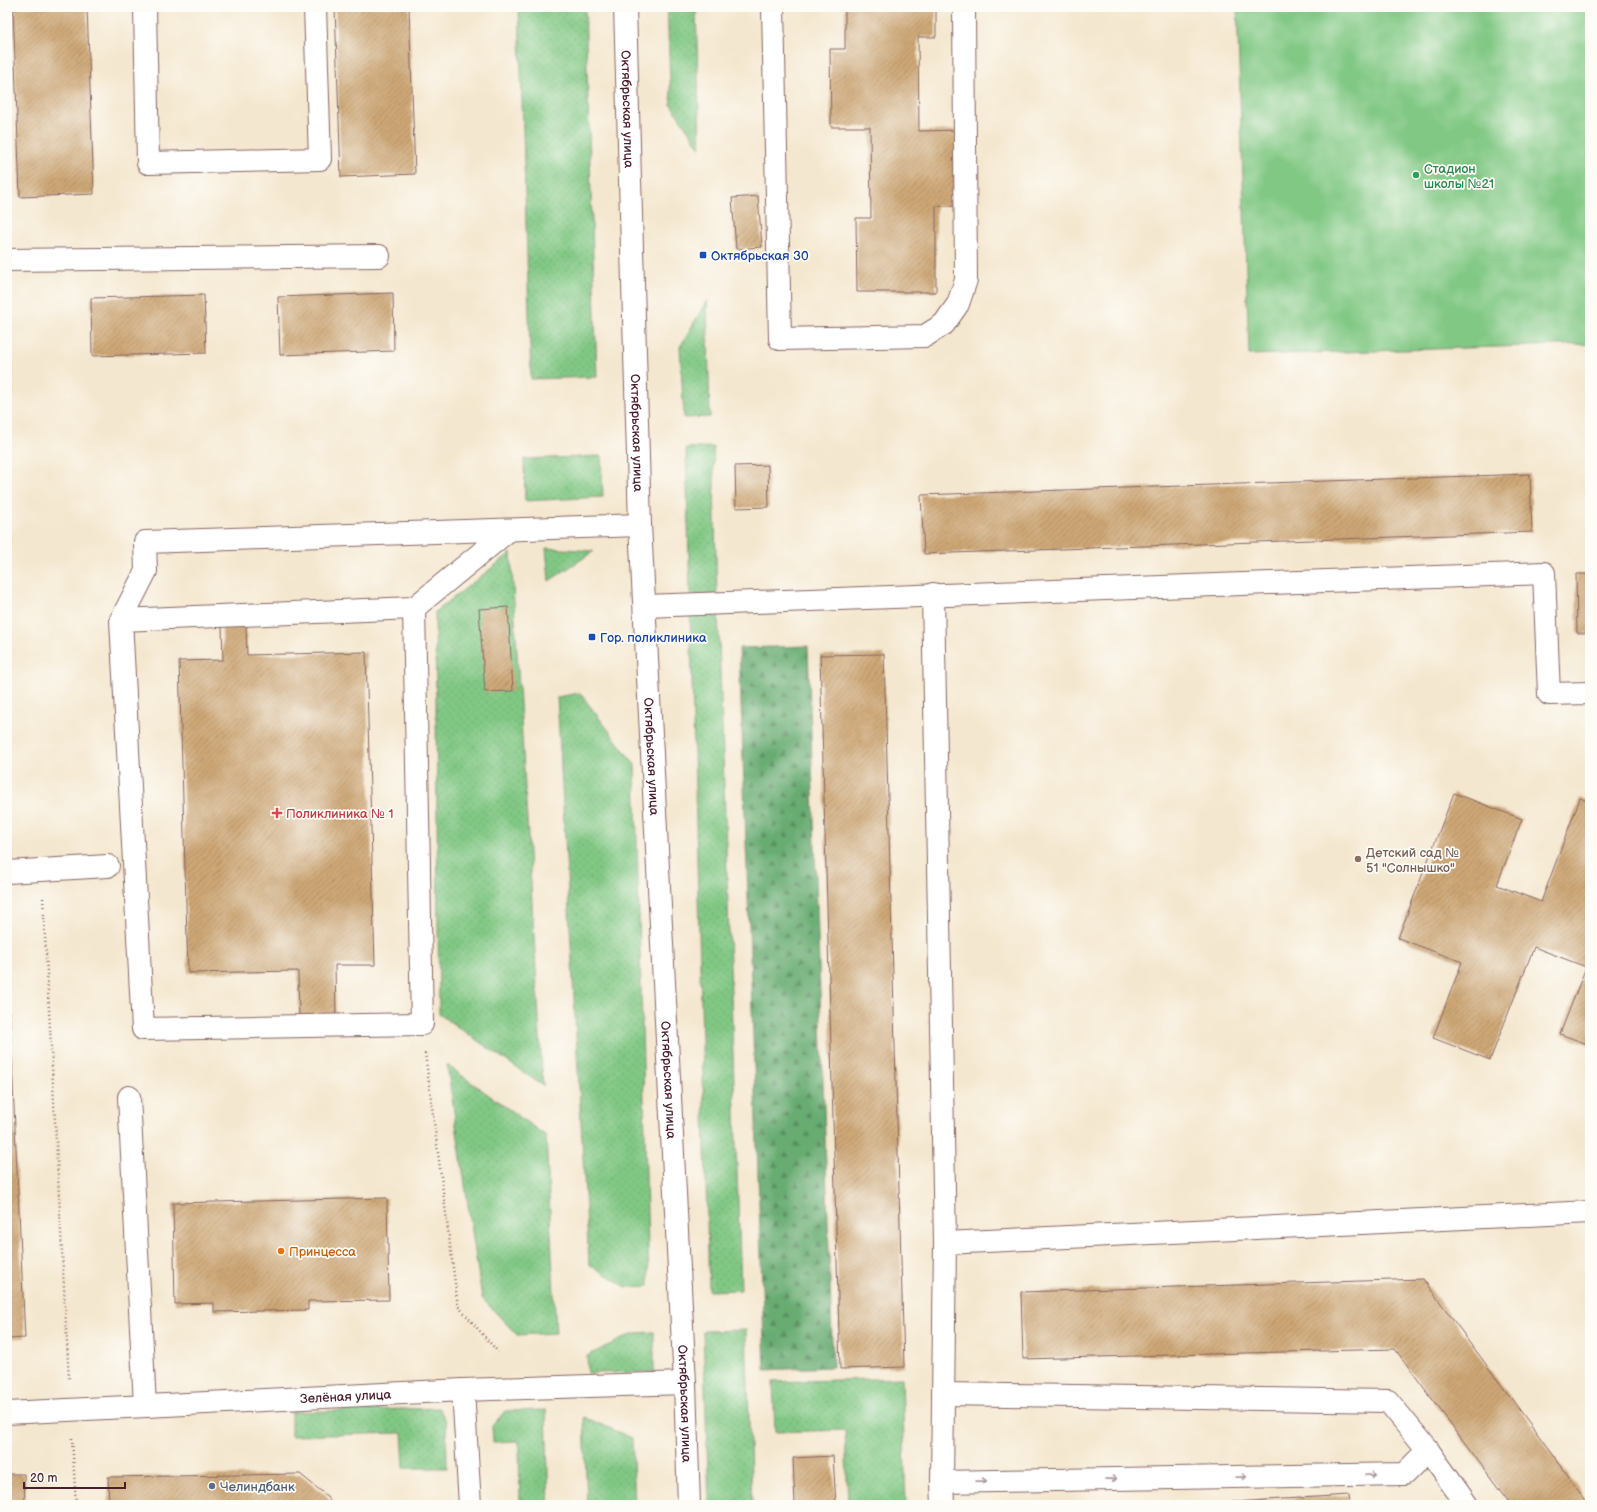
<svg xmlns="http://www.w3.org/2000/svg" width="1597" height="1512" font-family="'Balsamiq Sans',sans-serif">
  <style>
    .grass { fill: url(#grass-dots); stroke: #667458 }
    .forest { fill: url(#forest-firs); stroke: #59664e }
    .garden { fill: #81c884; stroke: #667458 }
    .building { fill: url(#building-hatch) }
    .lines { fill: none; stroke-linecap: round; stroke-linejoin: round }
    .minor-casing { stroke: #866564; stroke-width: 24 }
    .path { stroke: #866564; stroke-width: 2.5; stroke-dasharray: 1 3; stroke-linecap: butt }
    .minor { stroke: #fff; stroke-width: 22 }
    .oneway { stroke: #ae9aa0 }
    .leisure-dot { fill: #2e9e5b; stroke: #fdfcf7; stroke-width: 1.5 }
    .transit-dot { fill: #1a4fb4; stroke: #fdfcf7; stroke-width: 1.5 }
    .health-dot { fill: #e0444e; stroke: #fdfcf7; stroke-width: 1.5 }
    .education-dot { fill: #8d6e63; stroke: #fdfcf7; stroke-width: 1.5 }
    .food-dot { fill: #e8710a; stroke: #fdfcf7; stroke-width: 1.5 }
    .service-dot { fill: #5c6f8a; stroke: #fdfcf7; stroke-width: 1.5 }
    .labels { text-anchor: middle; stroke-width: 3.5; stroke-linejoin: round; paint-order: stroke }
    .street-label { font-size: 13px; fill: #4a1f2b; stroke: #fdfcf7 }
    .leisure-label { font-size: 13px; fill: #27864d; stroke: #fdfcf7; text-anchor: start }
    .transit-label { font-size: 13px; fill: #164399; stroke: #fdfcf7; text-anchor: start }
    .health-label { font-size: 13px; fill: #be3a42; stroke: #fdfcf7; text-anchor: start }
    .education-label { font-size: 13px; fill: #785e54; stroke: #fdfcf7; text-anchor: start }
    .food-label { font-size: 13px; fill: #c56008; stroke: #fdfcf7; text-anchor: start }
    .service-label { font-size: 13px; fill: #4e5e75; stroke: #fdfcf7; text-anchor: start }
  </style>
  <defs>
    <pattern id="grass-dots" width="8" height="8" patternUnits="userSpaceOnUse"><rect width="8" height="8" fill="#81c884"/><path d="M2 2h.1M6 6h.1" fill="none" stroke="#71ab72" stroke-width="1.8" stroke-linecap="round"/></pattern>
    <pattern id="forest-firs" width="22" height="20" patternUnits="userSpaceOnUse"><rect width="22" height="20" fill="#68ac72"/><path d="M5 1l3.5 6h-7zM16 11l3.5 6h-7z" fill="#588b5e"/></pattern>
    <pattern id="building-hatch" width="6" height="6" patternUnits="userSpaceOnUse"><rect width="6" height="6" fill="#cea776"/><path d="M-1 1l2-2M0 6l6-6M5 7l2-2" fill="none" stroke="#a98761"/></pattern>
  </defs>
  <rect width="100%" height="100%" fill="#fdfcf7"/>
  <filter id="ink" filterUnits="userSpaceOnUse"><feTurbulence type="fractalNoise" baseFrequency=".025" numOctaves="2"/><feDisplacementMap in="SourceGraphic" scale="8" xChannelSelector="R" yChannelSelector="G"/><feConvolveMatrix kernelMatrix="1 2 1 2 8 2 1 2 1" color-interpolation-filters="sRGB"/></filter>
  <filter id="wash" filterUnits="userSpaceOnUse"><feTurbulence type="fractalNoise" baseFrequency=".012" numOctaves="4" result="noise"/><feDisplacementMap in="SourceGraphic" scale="16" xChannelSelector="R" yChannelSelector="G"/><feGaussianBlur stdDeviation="0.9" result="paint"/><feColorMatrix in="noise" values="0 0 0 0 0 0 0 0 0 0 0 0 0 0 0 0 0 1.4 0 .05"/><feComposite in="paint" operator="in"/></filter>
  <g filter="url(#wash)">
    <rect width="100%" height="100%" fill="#f4e7cf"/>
    <g class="grass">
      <path d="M519 7H585L597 377 531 379Z"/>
      <path d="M667 7H696L700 148 671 105Z"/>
      <path d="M707 300 710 417 684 418 680 347Z"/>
      <path d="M713 447 717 594 690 595 686 448Z"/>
      <path d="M601 456 603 497 525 501 524 459Z"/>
      <path d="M546 548 594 551 549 581Z"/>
      <path d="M511 553 543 1086 439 1014 435 612Z"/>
      <path d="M690 608 718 609 741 1290 709 1291Z"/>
      <path d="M580 693 635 765 649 1286 626 1287 589 1264 557 697Z"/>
      <path d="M447 1065 546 1136 556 1333 517 1335 482 1298Z"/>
      <path d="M746 1330 752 1505H709L703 1331Z"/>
      <path d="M654 1332V1372L588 1373 587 1356 634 1333Z"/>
      <path d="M902 1378 906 1505H848L845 1430 775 1432 773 1382Z"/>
      <path d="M439 1408 446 1421 447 1468H404L402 1433 291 1436V1412Z"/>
      <path d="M546 1410 549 1505H520L519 1441 493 1442 492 1426 505 1411Z"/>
      <path d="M584 1417 632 1438 635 1505H587Z"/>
    </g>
    <path class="forest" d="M808 646 833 1367 765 1370 739 648Z"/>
    <path class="garden" d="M1237 7H1590V344L1249 355Z"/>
    <g id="blocks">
      <g class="building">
        <path d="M13 7H87L94 194 20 197Z"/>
        <path d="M335 7H409L415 174 341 177Z"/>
        <path d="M845 7H936V37H918L919 131 961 130 962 206H936V292H857L856 218H871L870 127H831L830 49H845Z"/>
        <path d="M758 196 762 247 736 249 732 198Z"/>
        <path d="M393 293 394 351 280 355 278 297Z"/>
        <path d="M204 295 206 353 92 356 91 298Z"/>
        <path d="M768 465 769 507 736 508 735 466Z"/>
        <path d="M1530 474 1532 532 924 554 921 495Z"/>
        <path d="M1576 574H1590V633H1577Z"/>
        <path d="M508 607 513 691 485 692 479 609Z"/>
        <path d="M246 625 247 655 366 652 375 965H335L336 1019 299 1020 298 971 188 973 179 661 223 660 222 626Z"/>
        <path d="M884 654 904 1367 840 1369 820 655Z"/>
        <path d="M1454 793 1522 819 1497 885 1541 902 1580 798 1590 802V1045L1560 1034 1586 967 1534 947 1490 1060 1433 1038 1462 962 1398 938Z"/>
        <path d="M7 959 25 1338 7 1339Z"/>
        <path d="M387 1198 389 1300 308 1301V1310L214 1312V1303L175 1304 173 1203Z"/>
        <path d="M1423 1279 1590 1505H1511L1395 1349 1023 1359 1021 1292Z"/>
        <path d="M833 1456 836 1505H795L793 1458Z"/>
        <path d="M7 1474H24L25 1505H7Z"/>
        <path d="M300 1474 327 1496 332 1505H109L108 1477Z"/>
        <path d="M1349 1495 1350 1505H1201V1504Z"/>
      </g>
    </g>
  </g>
  <g filter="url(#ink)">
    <use href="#blocks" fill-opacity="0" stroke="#866564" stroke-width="1"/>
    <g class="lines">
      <g class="minor-casing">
        <g id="minor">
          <path d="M145 7 148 163 320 159 315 7"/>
          <path id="s1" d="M625 7 640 525 685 1383 689 1505"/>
          <path d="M773 7 780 339 925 336 944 324 958 304 966 280 964 7"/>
          <path d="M7 260 379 256"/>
          <path d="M933 594 945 1243 942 1482 943 1505"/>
          <path d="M645 606 1544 573 1549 694 1590 693"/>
          <path d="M414 608 509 530"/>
          <path d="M121 620 414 608 422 1024 143 1029 121 620 146 571 145 542 640 525"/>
          <path d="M7 872 108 866"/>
          <path d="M129 1097 145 1406"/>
          <path d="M945 1243 1590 1212"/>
          <path d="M463 1390 470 1505"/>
          <path d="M943 1394 1388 1401 1428 1450 1467 1505"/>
          <path id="s2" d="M7 1413 463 1390 685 1383"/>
          <path d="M942 1482 1404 1474 1428 1450"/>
        </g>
      </g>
      <g class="path">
        <path d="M43 898 69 1381"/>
        <path d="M425 1053 458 1306 498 1352"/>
        <path d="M72 1438 76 1505"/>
      </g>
      <use href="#minor" class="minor"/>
    </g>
    <defs><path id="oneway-shaft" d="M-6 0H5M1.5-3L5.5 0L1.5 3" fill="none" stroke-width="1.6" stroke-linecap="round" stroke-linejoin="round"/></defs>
    <g class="oneway">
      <use href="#oneway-shaft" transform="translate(1371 1475) rotate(-1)"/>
      <use href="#oneway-shaft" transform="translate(1241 1477) rotate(-1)"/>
      <use href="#oneway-shaft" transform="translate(1111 1479) rotate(-1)"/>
      <use href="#oneway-shaft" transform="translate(981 1481) rotate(-1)"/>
    </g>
  </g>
  <circle class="leisure-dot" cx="1416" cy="175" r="4"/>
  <g class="transit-dot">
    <rect x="699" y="251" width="8" height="8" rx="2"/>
    <rect x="588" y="633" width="8" height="8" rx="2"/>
  </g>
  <path class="health-dot" d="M275 807h4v4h4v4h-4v4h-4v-4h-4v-4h4z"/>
  <circle class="education-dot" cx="1358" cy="859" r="4"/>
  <circle class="food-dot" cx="281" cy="1251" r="4"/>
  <circle class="service-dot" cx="212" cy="1486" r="4"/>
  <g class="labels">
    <g class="street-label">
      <text dy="5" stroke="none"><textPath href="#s1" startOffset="102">Октябрьская улица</textPath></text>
      <text dy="5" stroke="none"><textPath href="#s1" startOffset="426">Октябрьская улица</textPath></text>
      <text dy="5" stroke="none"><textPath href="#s1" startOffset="750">Октябрьская улица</textPath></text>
      <text dy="5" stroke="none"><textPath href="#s1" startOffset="1074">Октябрьская улица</textPath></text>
      <text dy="5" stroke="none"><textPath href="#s2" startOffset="339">Зелёная улица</textPath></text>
      <text dy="5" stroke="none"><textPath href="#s1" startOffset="1398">Октябрьская улица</textPath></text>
    </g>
    <g class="leisure-label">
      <text x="1424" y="173">Стадион<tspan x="1424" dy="15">школы №21</tspan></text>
    </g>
    <g class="transit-label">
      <text x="711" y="260">Октябрьская 30</text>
      <text x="600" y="642">Гор. поликлиника</text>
    </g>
    <g class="health-label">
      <text x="286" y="818">Поликлиника № 1</text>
    </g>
    <g class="education-label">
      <text x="1366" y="857">Детский сад №<tspan x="1366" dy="15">51 "Солнышко"</tspan></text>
    </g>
    <g class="food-label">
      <text x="289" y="1256">Принцесса</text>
    </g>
    <g class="service-label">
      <text x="220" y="1491">Челиндбанк</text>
    </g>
  </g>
  <rect width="1597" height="1512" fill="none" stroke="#fdfcf7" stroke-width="24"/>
  <path d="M24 1482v6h101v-6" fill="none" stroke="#4a1f2b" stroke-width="2"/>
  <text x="30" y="1482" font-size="12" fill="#4a1f2b" stroke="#fdfcf7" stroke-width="3" paint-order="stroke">20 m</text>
</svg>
